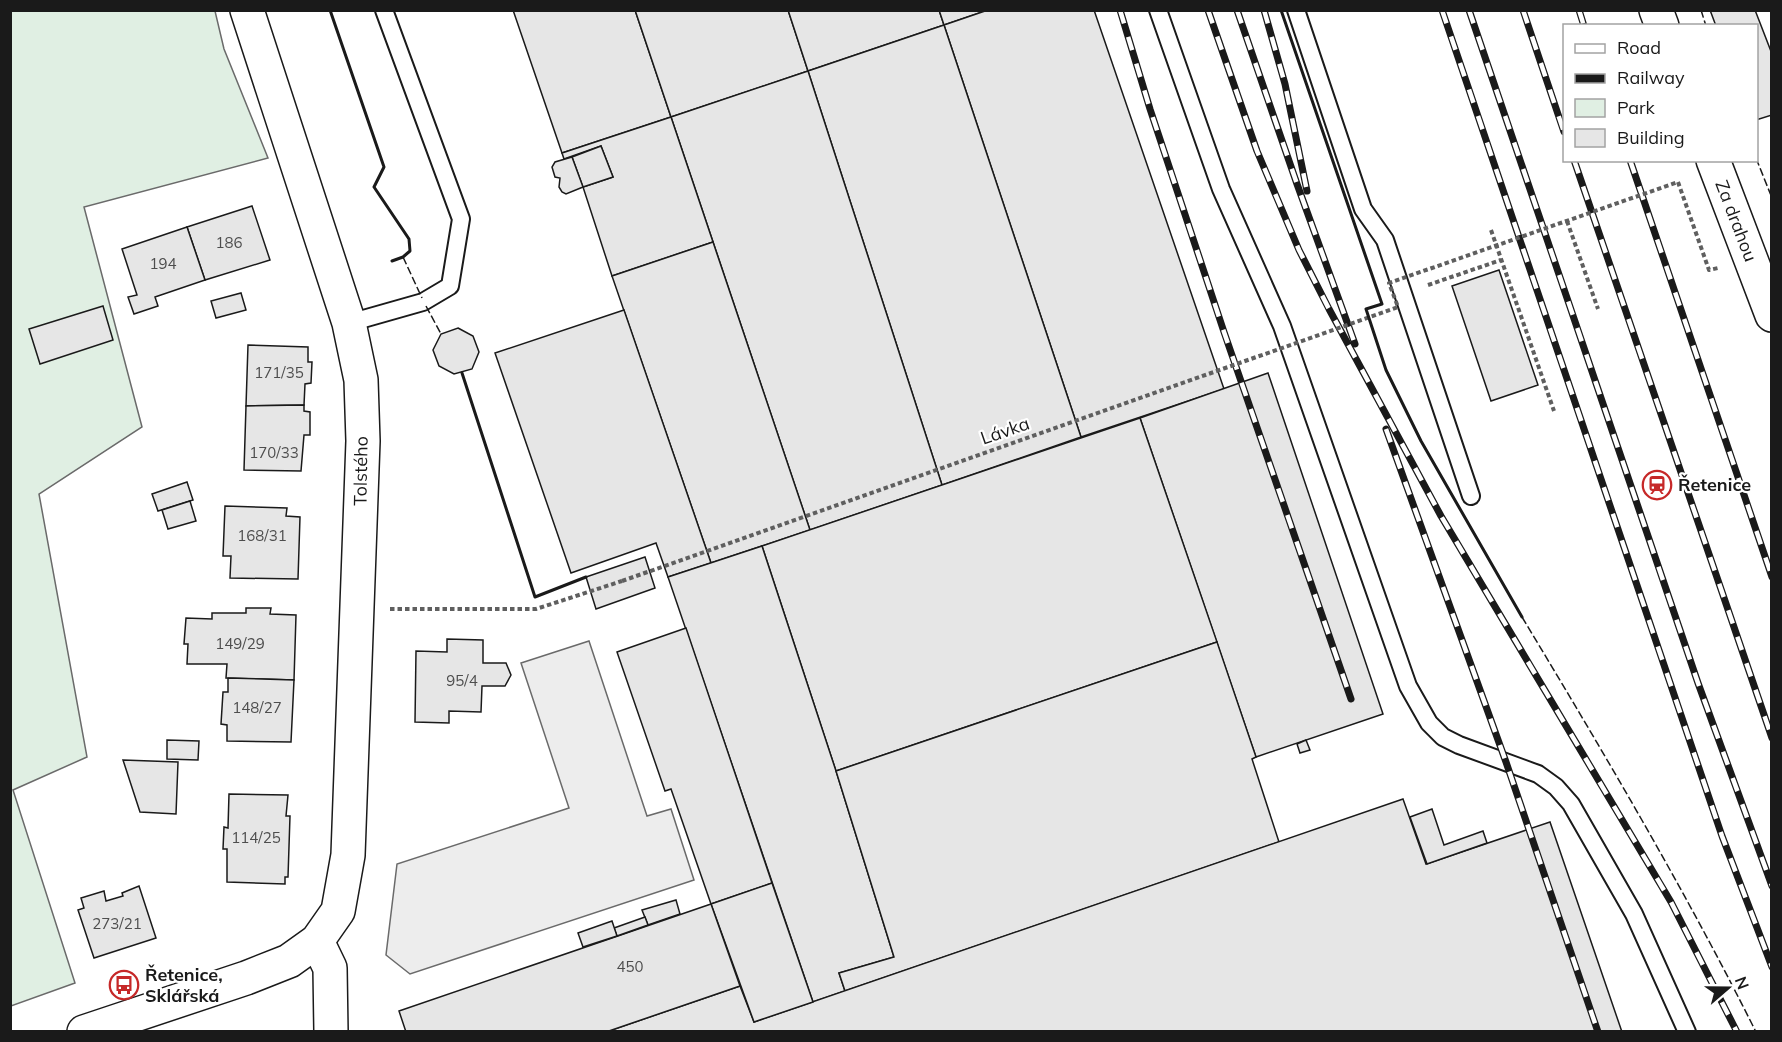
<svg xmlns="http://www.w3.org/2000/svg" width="1782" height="1042" font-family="Mulish,sans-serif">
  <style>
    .green { fill: #e0efe3; stroke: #6a6a6a; stroke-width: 1.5 }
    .parking { fill: #ededed; stroke: #6a6a6a; stroke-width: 1.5 }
    .building { fill: #e6e6e6; stroke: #1a1a1a; stroke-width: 1.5 }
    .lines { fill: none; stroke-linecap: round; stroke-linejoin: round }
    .lane-casing { stroke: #1a1a1a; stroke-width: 20 }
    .street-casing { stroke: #1a1a1a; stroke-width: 36 }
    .secondary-casing { stroke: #1a1a1a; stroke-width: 36 }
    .path { stroke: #5f5f5f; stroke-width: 4; stroke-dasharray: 4.5 3; stroke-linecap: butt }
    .lane { stroke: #fff; stroke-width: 16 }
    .street { stroke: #fff; stroke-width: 33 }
    .secondary { stroke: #fff; stroke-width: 33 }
    .rail-casing { stroke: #1a1a1a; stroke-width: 7 }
    .rail { stroke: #fff; stroke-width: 4.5; stroke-dasharray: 14; stroke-linecap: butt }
    .path-bridge { stroke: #5f5f5f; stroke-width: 4; stroke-dasharray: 4.5 3; stroke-linecap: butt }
    .fence { stroke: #1a1a1a; stroke-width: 1.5; stroke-dasharray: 8 3; stroke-linecap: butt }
    .wall { stroke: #1a1a1a; stroke-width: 3 }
    .labels { text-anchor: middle; stroke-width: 4.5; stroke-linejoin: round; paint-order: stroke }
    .number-label { font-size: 15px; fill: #4d4d4d }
    .street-label { font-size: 18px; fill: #1a1a1a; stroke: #fff }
    .poi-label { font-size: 18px; font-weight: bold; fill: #1a1a1a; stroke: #fff; text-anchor: start }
  </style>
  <rect width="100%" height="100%" fill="#fff"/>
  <path class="green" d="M10 11H215L224 49 268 158 84 207 142 427 39 494 87 757 13 790 75 983 11 1006Z"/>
  <path class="parking" d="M589 641 647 816 671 809 694 880 410 974 386 955 397 864 569 808 521 663Z"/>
  <g class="building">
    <path d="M513 10H635L671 117 562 153Z"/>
    <path d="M635 10H788L808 71 671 117Z"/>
    <path d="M788 10H939L944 25 808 71Z"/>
    <path d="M939 10H988L944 25Z"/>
    <path d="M988 10H1094L1224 389 1081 437 944 25Z"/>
    <path d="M1710 10H1755L1772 54V115L1756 120V26H1716Z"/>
    <path d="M944 25 1081 437 942 485 808 71Z"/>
    <path d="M808 71 942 485 810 530 671 117Z"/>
    <path d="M671 117 713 242 612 276 583 187 613 177 601 146 564 159 562 153Z"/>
    <path d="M601 146 613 177 583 187 572 157Z"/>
    <path d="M572 157 583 187 566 194 562 192 559 187 560 178 555 177 552 167 555 162Z"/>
    <path d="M252 206 270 260 205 280 187 227Z"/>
    <path d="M187 227 205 280 155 297 158 306 134 314 128 297 137 295 122 249Z"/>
    <path d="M713 242 810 530 711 563 612 276Z"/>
    <path d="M1499 270 1538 385 1491 401 1452 286Z"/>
    <path d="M241 293 246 310 216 318 211 301Z"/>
    <path d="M103 306 113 340 40 364 29 329Z"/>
    <path d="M624 310 711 563 668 577 656 543 571 573 495 353Z"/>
    <path d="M458 328 473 336 479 352 472 369 454 374 439 366 433 350 441 334Z"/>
    <path d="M248 345 308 347V362H312L311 383 305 384 304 405 246 406Z"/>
    <path d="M1268 373 1383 714 1256 757 1140 418Z"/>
    <path d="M304 405V411L310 412V435H304L301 471 244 470 246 406Z"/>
    <path d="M1140 418 1217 642 836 771 762 546Z"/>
    <path d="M187 482 193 500 158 511 152 494Z"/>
    <path d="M190 501 196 521 168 529 162 510Z"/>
    <path d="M225 506 287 508 286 516 300 517 298 579 230 578 231 556H223Z"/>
    <path d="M762 546 836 771 894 957 839 973 845 991 813 1002 668 577Z"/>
    <path d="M645 557 655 588 596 609 586 577Z"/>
    <path d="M246 608H271L270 614 296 615 294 680 226 678 227 664H187L188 644H184L186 618 212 619V613H246Z"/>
    <path d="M686 628 772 883 711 904 671 789 665 791 617 652Z"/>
    <path d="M447 639 483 640V663H506L511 675 505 686H482L481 712 449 711V723L415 722 416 651 447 652Z"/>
    <path d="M1217 642 1256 757 1252 759 1279 842 845 991 839 973 894 957 836 771Z"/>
    <path d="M228 678 294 680 291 742 227 741V725L221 724 223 692H228Z"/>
    <path d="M167 740 199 741 198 760 167 759Z"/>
    <path d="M1306 740 1310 750 1300 753 1297 744Z"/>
    <path d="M123 760 178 762 176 814 140 812Z"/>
    <path d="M229 794 288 795 286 816H290L288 877H285V884L227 882V849H223L224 827 228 828Z"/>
    <path d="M1403 799 1426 864 1550 822 1622 1032H606L740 986 754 1022Z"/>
    <path d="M1432 809 1444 845 1483 831 1487 843 1427 864 1410 817Z"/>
    <path d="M772 883 813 1002 754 1022 711 904Z"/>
    <path d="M139 886 156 938 94 958 78 910 84 908 81 898 104 891 106 901 123 896 122 893Z"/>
    <path d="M676 900 680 914 648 925 642 910Z"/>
    <path d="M711 904 740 986 606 1032H406L399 1011Z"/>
    <path d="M645 917 648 925 617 936 614 928Z"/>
    <path d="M612 921 617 936 583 947 578 933Z"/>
  </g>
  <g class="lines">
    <g class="lane-casing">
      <g id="lane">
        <path d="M1158 10 1221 189 1282 326 1408 686 1429 723 1443 737 1459 745 1538 774 1556 787 1571 804 1634 914 1687 1032"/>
        <path d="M1296 10 1363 209 1385 240 1471 496"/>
        <path d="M349 323 423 302 450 286 461 219 384 10"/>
      </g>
    </g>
    <g class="street-casing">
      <g id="street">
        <path d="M1656 10 1662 26"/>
        <path d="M1713 160 1772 315"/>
        <path d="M317 941 330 968 331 1032"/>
      </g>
    </g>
    <g class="secondary-casing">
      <path id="secondary" d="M84 1032 246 978 289 961 317 941 338 911 348 855 363 441 361 380 349 323 247 10"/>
    </g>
    <g class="path">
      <path d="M1678 182 1709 270 1718 268"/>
      <path d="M1567 221 1598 309"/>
      <path d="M1491 230 1554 411"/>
      <path d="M1428 285 1501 260"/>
      <path d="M390 609H536L622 581"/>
    </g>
    <use href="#lane" class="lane"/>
    <use href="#street" class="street"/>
    <use href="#secondary" class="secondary"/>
    <g class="rail-casing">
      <g id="rail">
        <path d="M1120 10 1150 109 1224 332 1351 699"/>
        <path d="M1208 10 1257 151 1299 250 1329 309 1441 516 1671 902 1737 1032"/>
        <path d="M1237 10 1297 184 1355 344"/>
        <path d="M1264 10 1285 84 1307 191"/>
        <path d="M1442 10 1722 836 1772 967"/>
        <path d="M1469 10 1698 683 1772 886"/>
        <path d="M1523 10 1564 132"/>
        <path d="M1579 10 1584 26"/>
        <path d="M1574 160 1772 738"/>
        <path d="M1630 160 1772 577"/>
        <path d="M1386 429 1506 762 1598 1032"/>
      </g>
    </g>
    <use href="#rail" class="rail"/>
    <path class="path-bridge" d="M622 581 1398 307 1389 283 1678 182"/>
    <g class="fence">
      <path d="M1701 10 1706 26"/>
      <path d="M1756 158 1772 198"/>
      <path d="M403 257 422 298"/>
      <path d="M426 306 441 334"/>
      <path d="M1522 617C1604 753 1685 890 1756 1032"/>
    </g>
    <g class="wall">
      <path d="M330 10 384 167 374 187 409 239 410 251 403 257 392 261"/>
      <path d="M1281 10 1382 304 1366 309 1386 370 1421 441 1522 617"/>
      <path d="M462 373 535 597 586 577"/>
    </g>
  </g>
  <defs>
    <g id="station-ring" transform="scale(1.5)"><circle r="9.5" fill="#fff" stroke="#c62828" stroke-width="1.5"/><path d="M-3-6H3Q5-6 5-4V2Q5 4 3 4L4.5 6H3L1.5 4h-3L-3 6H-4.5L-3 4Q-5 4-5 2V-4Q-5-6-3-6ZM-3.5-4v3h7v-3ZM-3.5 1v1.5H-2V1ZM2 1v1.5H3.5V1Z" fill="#c62828"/></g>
    <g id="bus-ring" transform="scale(1.5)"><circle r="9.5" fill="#fff" stroke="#c62828" stroke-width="1.5"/><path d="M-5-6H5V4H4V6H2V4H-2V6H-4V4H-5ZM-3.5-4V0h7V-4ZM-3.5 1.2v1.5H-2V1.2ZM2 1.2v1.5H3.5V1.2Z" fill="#c62828"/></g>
  </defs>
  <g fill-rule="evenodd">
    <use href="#station-ring" x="1657" y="485"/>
    <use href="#bus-ring" x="124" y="985"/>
  </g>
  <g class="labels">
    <g class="number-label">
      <text x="229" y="248">186</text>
      <text x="163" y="269">194</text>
      <text x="279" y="378">171/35</text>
      <text x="274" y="458">170/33</text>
      <text x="262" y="541">168/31</text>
      <text x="240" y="649">149/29</text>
      <text x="462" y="686">95/4</text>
      <text x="257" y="713">148/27</text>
      <text x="256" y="843">114/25</text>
      <text x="117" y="929">273/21</text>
      <text x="630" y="972">450</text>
    </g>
    <g class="street-label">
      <text transform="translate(1736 221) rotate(69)" y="6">Za drahou</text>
      <text transform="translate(1005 431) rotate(-19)" y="6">Lávka</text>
      <text transform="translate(361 471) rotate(-89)" y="6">Tolstého</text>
    </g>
    <g class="poi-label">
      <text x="1678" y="491">Řetenice</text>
      <text x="145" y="981">Řetenice,<tspan x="145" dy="21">Sklářská</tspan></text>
    </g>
  </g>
  <rect width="1782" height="1042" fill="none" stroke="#1a1a1a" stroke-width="24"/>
  <rect x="1563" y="24" width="195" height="138" fill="#ffffff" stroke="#a3a3a3" stroke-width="1.5"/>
  <rect x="1575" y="44" width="30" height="9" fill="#ffffff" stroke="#a3a3a3" stroke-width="1.5"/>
  <text x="1617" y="54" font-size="18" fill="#1a1a1a">Road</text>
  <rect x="1575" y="74" width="30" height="9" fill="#1a1a1a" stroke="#a3a3a3" stroke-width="1.5"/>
  <text x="1617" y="84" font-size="18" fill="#1a1a1a">Railway</text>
  <rect x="1575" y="99" width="30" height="18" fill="#e0efe3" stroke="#a3a3a3" stroke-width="1.5"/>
  <text x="1617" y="114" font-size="18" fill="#1a1a1a">Park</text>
  <rect x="1575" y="129" width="30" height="18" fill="#e6e6e6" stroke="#a3a3a3" stroke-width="1.5"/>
  <text x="1617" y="144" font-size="18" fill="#1a1a1a">Building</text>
  <g transform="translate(1728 988) rotate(70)" stroke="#ffffff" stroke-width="4.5" paint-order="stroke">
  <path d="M0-4.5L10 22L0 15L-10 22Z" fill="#1a1a1a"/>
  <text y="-9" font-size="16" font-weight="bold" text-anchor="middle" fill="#1a1a1a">N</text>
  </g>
</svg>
